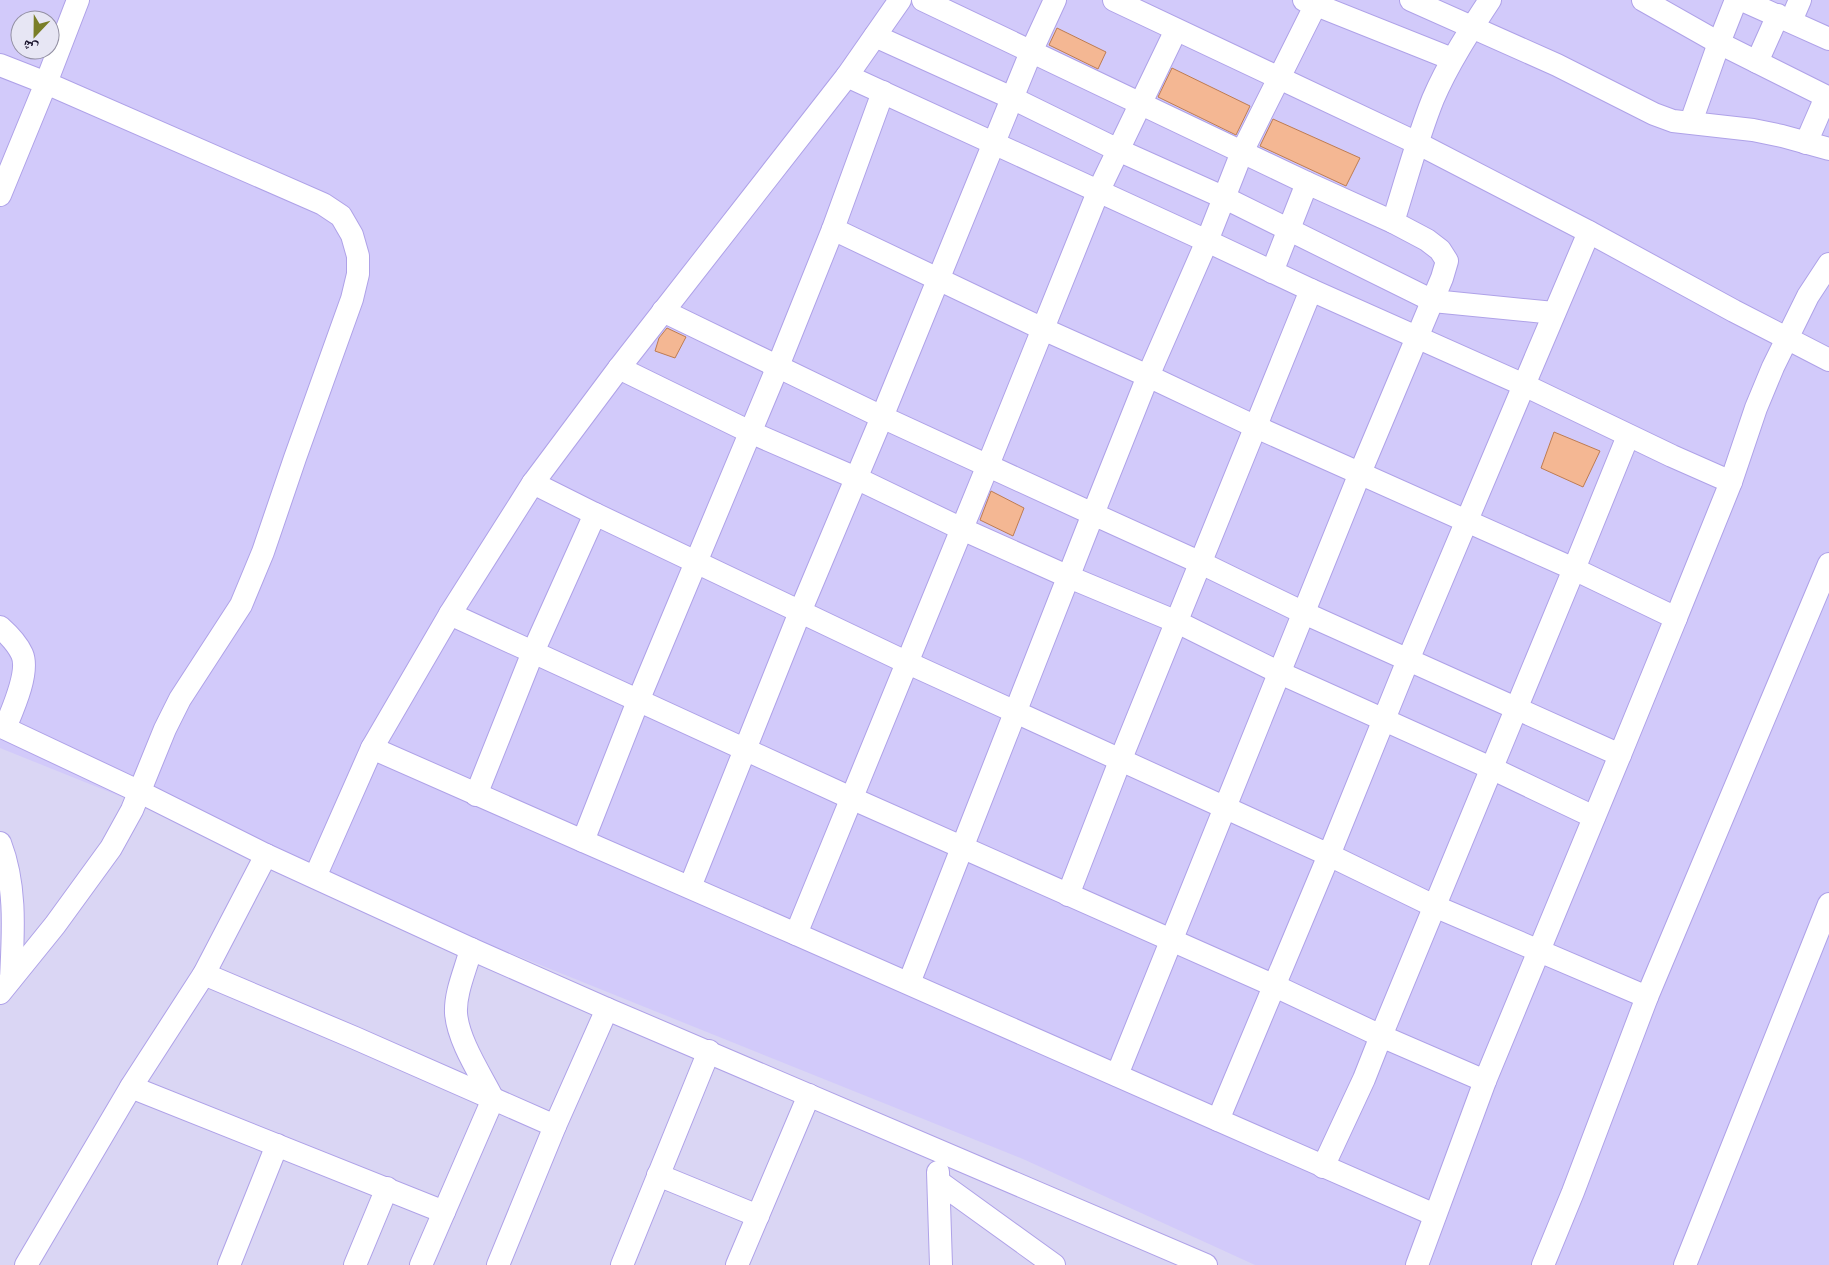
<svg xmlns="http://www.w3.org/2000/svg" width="1829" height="1265" font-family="'Asap Condensed','Noto Naskh Arabic',sans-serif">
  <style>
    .built { fill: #d2cafa; fill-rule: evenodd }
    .building { fill: #f4b793; stroke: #be7c52 }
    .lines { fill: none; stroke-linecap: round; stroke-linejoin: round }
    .minor-casing { stroke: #afa2e8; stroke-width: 24 }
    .minor { stroke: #fff; stroke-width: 22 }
  </style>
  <rect width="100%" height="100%" fill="#dad6f4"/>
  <path class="built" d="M0 0H1829V1265H1255L1023 1159 0 748ZM20 20H50V50H20Z"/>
  <g class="building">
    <path d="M1057 28 1106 52 1098 69 1049 45Z"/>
    <path d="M1172 68 1250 106 1236 135 1158 97Z"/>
    <path d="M1273 119 1360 158 1346 186 1260 146Z"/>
    <path d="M667 328 686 337 675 358 655 351 659 338Z"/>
    <path d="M1554 432 1600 451 1583 487 1541 468Z"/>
    <path d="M991 491 1024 508 1013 536 980 520Z"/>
  </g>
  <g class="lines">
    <g class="minor-casing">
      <g id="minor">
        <path d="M923 0 1307 183 1393 222"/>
        <path d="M1114 0 1417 143 1589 232 1734 311 1829 360"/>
        <path d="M1304 0 1452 59"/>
        <path d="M1411 0 1557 65 1654 114 1673 121 1753 130 1782 136 1829 149"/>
        <path d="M1643 0 1719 43 1829 98"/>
        <path d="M1742 0 1829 39"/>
        <path d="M1791 21 1800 0"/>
        <path d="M875 36 1012 98 1118 150 1225 198 1433 301 1554 313"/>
        <path d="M1757 62 1778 15"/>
        <path d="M0 65 46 83 0 195"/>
        <path d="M883 92 833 229 1043 329 1148 376 1256 427 1574 569 1676 618 1731 482 1756 408 1773 367 1808 296 1829 264"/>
        <path d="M1691 122 1719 43 1736 0"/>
        <path d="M1806 143 1826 97"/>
        <path d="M1589 232 1524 385 1672 456 1731 482"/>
        <path d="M1272 272 1307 183"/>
        <path d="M663 311 882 417 1093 514 1148 376 1207 241 1242 152 1318 0"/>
        <path d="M619 368 750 432 856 478 962 529 1069 577 1177 622 1280 673 1491 768 1594 817"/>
        <path d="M533 483 595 514"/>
        <path d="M450 614 851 798 1275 986 1381 1036 1574 569 1628 436"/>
        <path d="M0 627C9 635 17 643 22 654 30 672 12 711 5 728"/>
        <path d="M0 726 140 792 266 855 471 949 607 1009 1206 1265"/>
        <path d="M372 748 450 614 533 483 619 368 847 76 900 0"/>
        <path d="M476 795 533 652 595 514 908 663 1329 855 1434 906 1647 997"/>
        <path d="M583 841 796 934 988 465 1098 192 1176 30"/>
        <path d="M0 843C17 887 13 934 11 979"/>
        <path d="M315 877 372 748 583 841 638 701 778 366 833 229"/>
        <path d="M690 887 800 612 882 417 1031 52 1055 0"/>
        <path d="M1068 895 1120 761 1311 290"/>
        <path d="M796 934 1218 1120 1329 855 1408 660 1524 385 1311 290 1207 241 847 76"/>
        <path d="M471 949C466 969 455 992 456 1013 458 1041 481 1075 493 1099"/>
        <path d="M204 974 355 1038 555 1126 607 1009"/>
        <path d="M909 983 1093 514 1201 563 1304 613 1620 755 1676 618"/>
        <path d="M0 993 55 925 111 848 132 810 165 729 180 699 241 605 263 552 295 458 352 299 358 274V256L352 235 341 216 323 204 46 83 78 0"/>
        <path d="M1117 1075 1360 473 1442 278 1447 261 1440 250 1427 240 1393 222C1406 181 1417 139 1433 99 1448 64 1469 32 1490 0"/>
        <path d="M131 1087 444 1212"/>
        <path d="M1218 1120 1435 1215"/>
        <path d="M1323 1167 1364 1079 1381 1036 1485 1081 1620 755"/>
        <path d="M938 1172 941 1265"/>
        <path d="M658 1175 758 1216"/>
        <path d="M939 1182 1054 1265"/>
        <path d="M26 1265 131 1087 204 974 266 855"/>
        <path d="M229 1265 277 1145"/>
        <path d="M355 1265 387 1188"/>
        <path d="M421 1265 493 1099"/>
        <path d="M498 1265 555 1126"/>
        <path d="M622 1265 709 1051"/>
        <path d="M737 1265 809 1095"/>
        <path d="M1417 1265 1485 1081"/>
        <path d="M1543 1265 1573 1192 1647 997 1829 564"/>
        <path d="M1685 1265 1829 904"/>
      </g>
    </g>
    <use href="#minor" class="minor"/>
  </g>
  <g transform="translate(35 35) rotate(202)"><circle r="24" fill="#e7e6f4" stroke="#9390a3"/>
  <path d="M0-4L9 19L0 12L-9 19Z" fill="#7a7e28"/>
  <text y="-8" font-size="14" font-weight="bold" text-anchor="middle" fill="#161029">ش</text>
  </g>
</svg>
